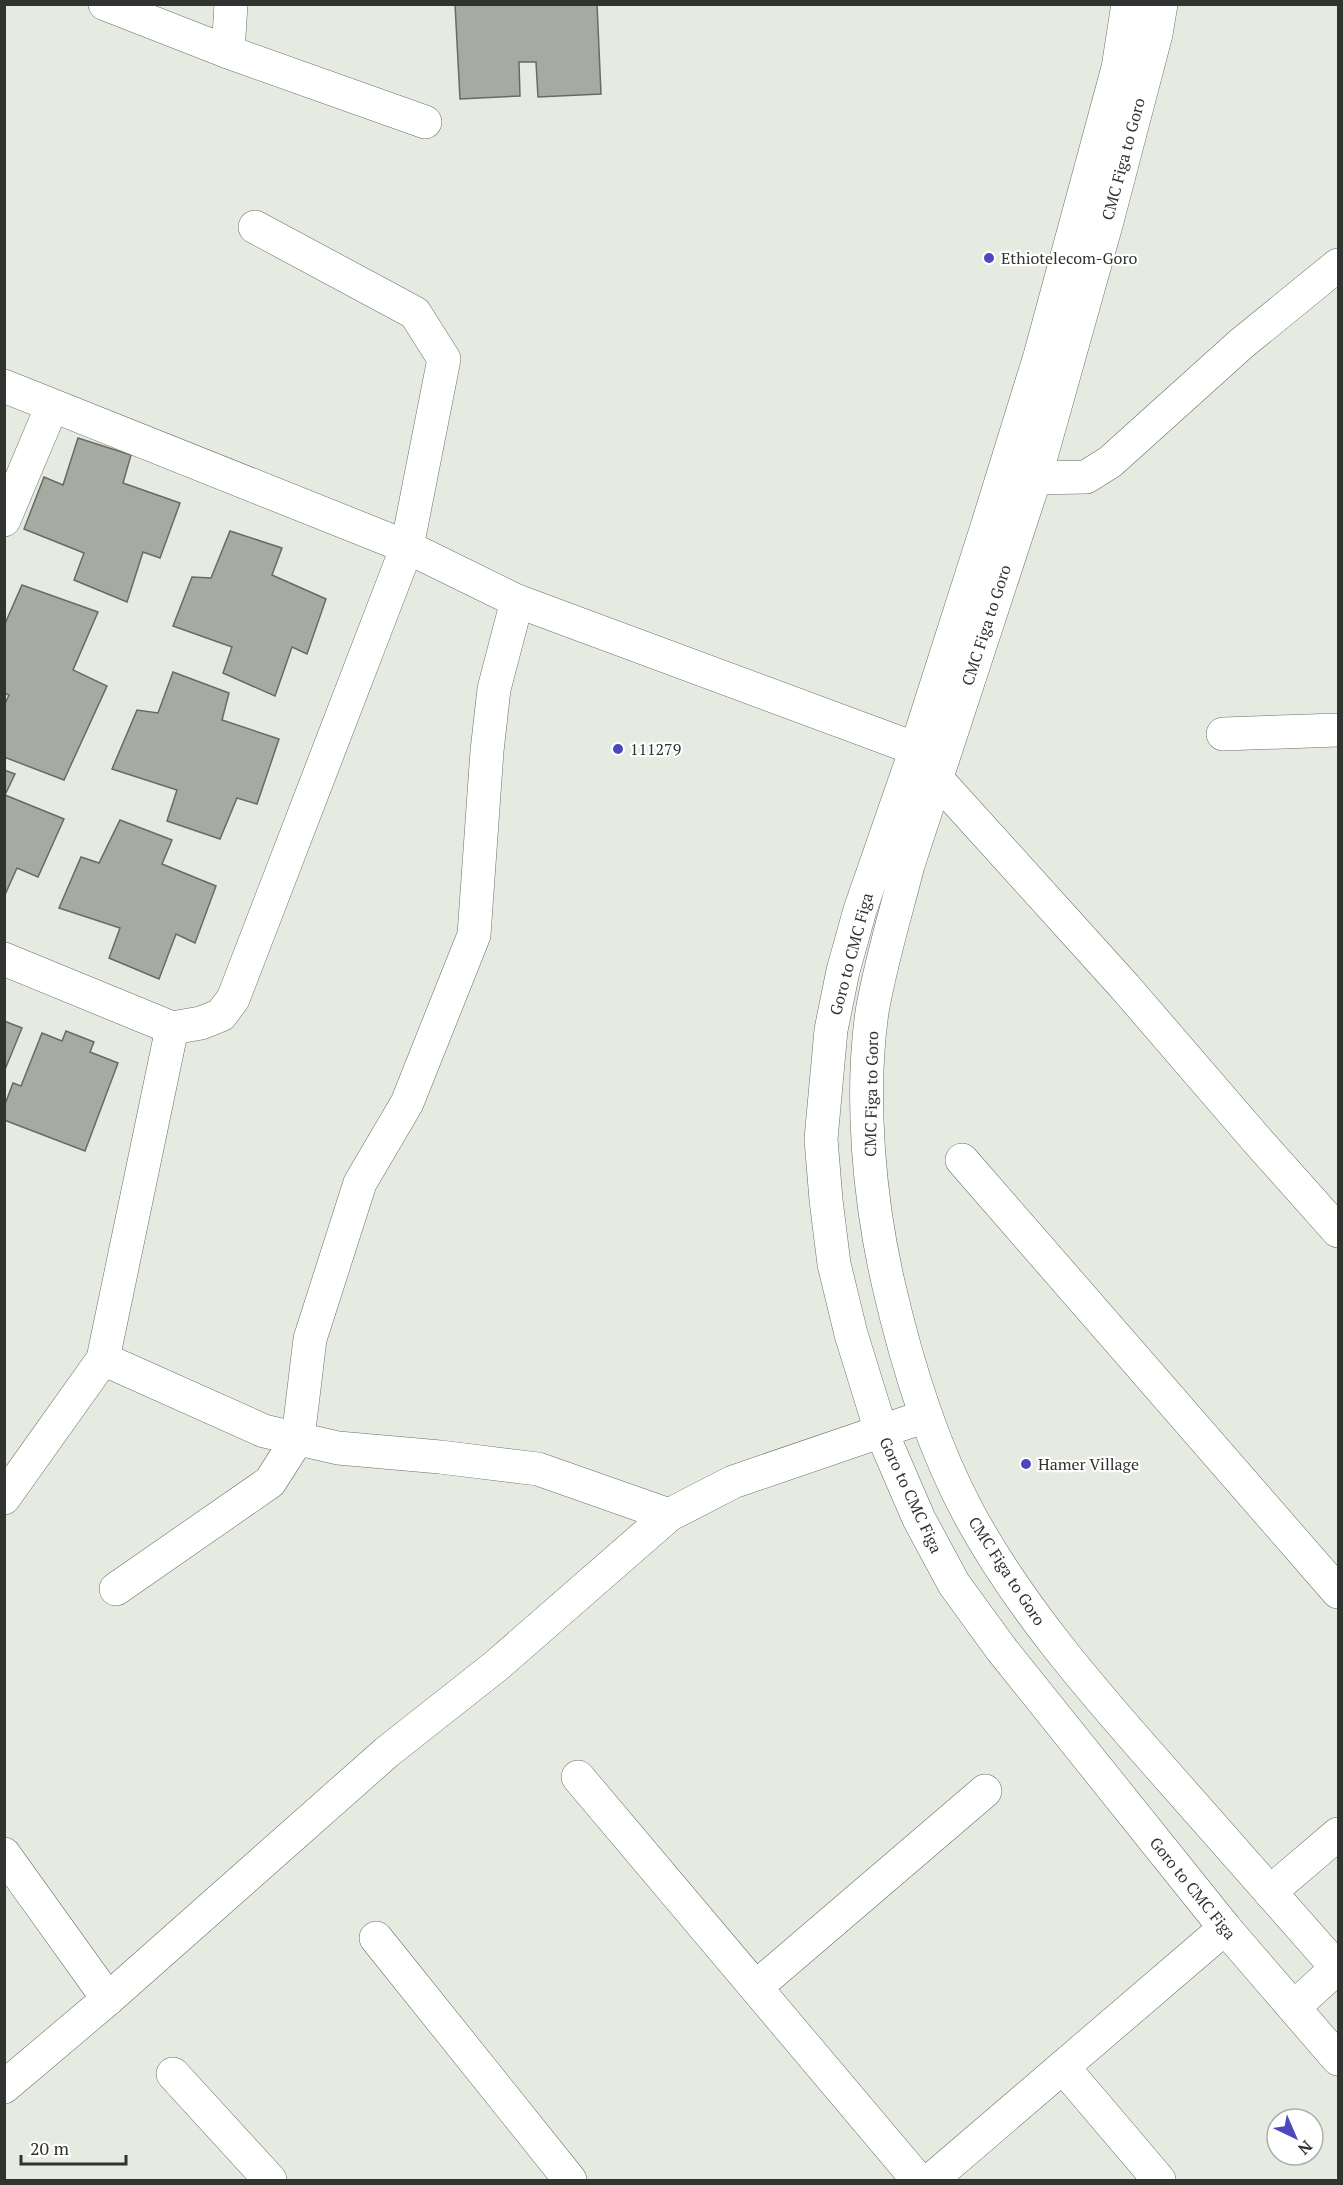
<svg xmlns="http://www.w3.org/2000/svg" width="1343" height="2185" font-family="'PT Serif',serif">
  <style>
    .building { fill: #a6aba1; stroke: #676b62; stroke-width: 1.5 }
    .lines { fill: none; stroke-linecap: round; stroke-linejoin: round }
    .street-casing { stroke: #6a6f66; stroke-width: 34 }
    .secondary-casing { stroke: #6a6f66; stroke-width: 34 }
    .primary-casing { stroke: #6a6f66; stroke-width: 34 }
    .street { stroke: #fff; stroke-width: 33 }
    .secondary { stroke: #fff; stroke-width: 33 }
    .primary { stroke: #fff; stroke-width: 33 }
    .poi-dot { fill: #4d47bd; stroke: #fff; stroke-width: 2 }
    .labels { text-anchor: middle; stroke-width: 4.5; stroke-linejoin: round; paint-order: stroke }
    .street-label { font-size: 16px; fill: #31332f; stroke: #fff }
    .poi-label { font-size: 16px; fill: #31332f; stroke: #fff; text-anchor: start }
  </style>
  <rect width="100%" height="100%" fill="#e5ebe0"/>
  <g class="building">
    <path d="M455 4H597L601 94 538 97 536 62H519L520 96 460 99Z"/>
    <path d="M78 438 131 455 123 483 180 503 160 558 143 552 127 602 74 580 84 553 24 529 44 477 63 485Z"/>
    <path d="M230 531 282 548 272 575 326 599 307 654 292 647 275 696 223 673 232 647 173 626 192 577 211 578Z"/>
    <path d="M22 585 98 612 73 670 107 686 64 780 4 757V706L9 695 4 693V626Z"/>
    <path d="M173 672 229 693 222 720 279 739 257 804 237 798 220 839 167 821 177 790 112 769 137 710 158 713Z"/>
    <path d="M4 770 15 774 5 795 64 819 38 877 17 868 4 897Z"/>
    <path d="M120 820 172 840 162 864 216 886 195 943 176 934 159 979 109 958 120 928 59 908 81 857 99 863Z"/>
    <path d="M4 1021 22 1028 4 1072Z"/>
    <path d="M66 1031 94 1042 90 1052 118 1063 85 1151 4 1120V1107L13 1083 21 1086 42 1033 62 1041Z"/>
  </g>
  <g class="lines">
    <g class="street-casing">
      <g id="street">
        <path d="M105 4 228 52"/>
        <path d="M231 4 228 52 425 122"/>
        <path d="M255 227 415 313 444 359 407 547 517 601 916 749"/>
        <path d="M4 386 407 547 233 999 221 1015 201 1023 172 1028 4 959"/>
        <path d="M1035 478 1086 477 1110 462 1241 344 1338 265"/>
        <path d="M4 520 52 406"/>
        <path d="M1223 734 1338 730"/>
        <path d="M936 778 1125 987 1256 1139 1338 1231"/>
        <path d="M962 1160 1338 1592"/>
        <path d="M103 1359 264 1431 338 1448 440 1457 538 1469 669 1515"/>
        <path d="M4 1498 103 1359 172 1028"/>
        <path d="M116 1589 270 1482 298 1438 310 1339 360 1183 407 1103 474 935 487 751 494 689 517 601"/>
        <path d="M578 1777 918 2180"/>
        <path d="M4 1854 108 1999"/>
        <path d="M1270 1892 1338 1834"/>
        <path d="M376 1938 570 2180"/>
        <path d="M756 1987 985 1791"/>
        <path d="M1063 2067 1159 2180"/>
        <path d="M173 2074 270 2180"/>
        <path d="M4 2087 108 1999 387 1752 496 1666 669 1515 733 1482 926 1416"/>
        <path d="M931 2180 1225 1928"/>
      </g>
    </g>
    <g class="secondary-casing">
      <path id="secondary" d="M1294 2007 1337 1968"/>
    </g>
    <g class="primary-casing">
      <g id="primary">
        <path d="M1128 4 1118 68 1040 356 987 527 916 749 860 910 843 971 831 1030 821 1139 826 1200 834 1264 851 1334 881 1431 919 1519 954 1584 1002 1650 1225 1928 1338 2059"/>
        <path d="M1161 4 1156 34 1106 225 1035 478 908 865C896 912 880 965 872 1012 860 1097 869 1199 888 1282 906 1361 930 1442 969 1514 1018 1605 1090 1688 1159 1766 1218 1833 1278 1901 1338 1969"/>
      </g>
    </g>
    <use href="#street" class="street"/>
    <use href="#secondary" class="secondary"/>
    <use href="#primary" class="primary"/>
  </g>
  <g class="poi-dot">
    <circle cx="989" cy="258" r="6"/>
    <circle cx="618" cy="749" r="6"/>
    <circle cx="1026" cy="1464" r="6"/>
  </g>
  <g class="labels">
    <g class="street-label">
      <text transform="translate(1123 159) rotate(-75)" y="6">CMC Figa to Goro</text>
      <text transform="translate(986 625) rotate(-72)" y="6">CMC Figa to Goro</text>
      <text transform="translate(851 954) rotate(-75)" y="6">Goro to CMC Figa</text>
      <text transform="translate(871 1094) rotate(-89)" y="6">CMC Figa to Goro</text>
      <text transform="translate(911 1495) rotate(65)" y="6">Goro to CMC Figa</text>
      <text transform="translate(1007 1571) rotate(57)" y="6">CMC Figa to Goro</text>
      <text transform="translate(1193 1888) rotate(51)" y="6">Goro to CMC Figa</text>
    </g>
    <g class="poi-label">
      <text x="1001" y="264">Ethiotelecom-Goro</text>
      <text x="630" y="755">111279</text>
      <text x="1038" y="1470">Hamer Village</text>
    </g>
  </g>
  <rect width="1343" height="2185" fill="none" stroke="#31332f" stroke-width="12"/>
  <g transform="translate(1295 2137) rotate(136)"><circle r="28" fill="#ffffff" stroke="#adadac" stroke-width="1.5"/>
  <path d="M0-4.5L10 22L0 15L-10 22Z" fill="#4d47bd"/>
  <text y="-9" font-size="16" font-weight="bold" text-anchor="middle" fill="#31332f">N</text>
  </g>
  <path d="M21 2155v9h105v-9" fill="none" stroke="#31332f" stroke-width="3"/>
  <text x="30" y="2155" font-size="18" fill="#31332f" stroke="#ffffff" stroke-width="4.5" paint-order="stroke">20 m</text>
</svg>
